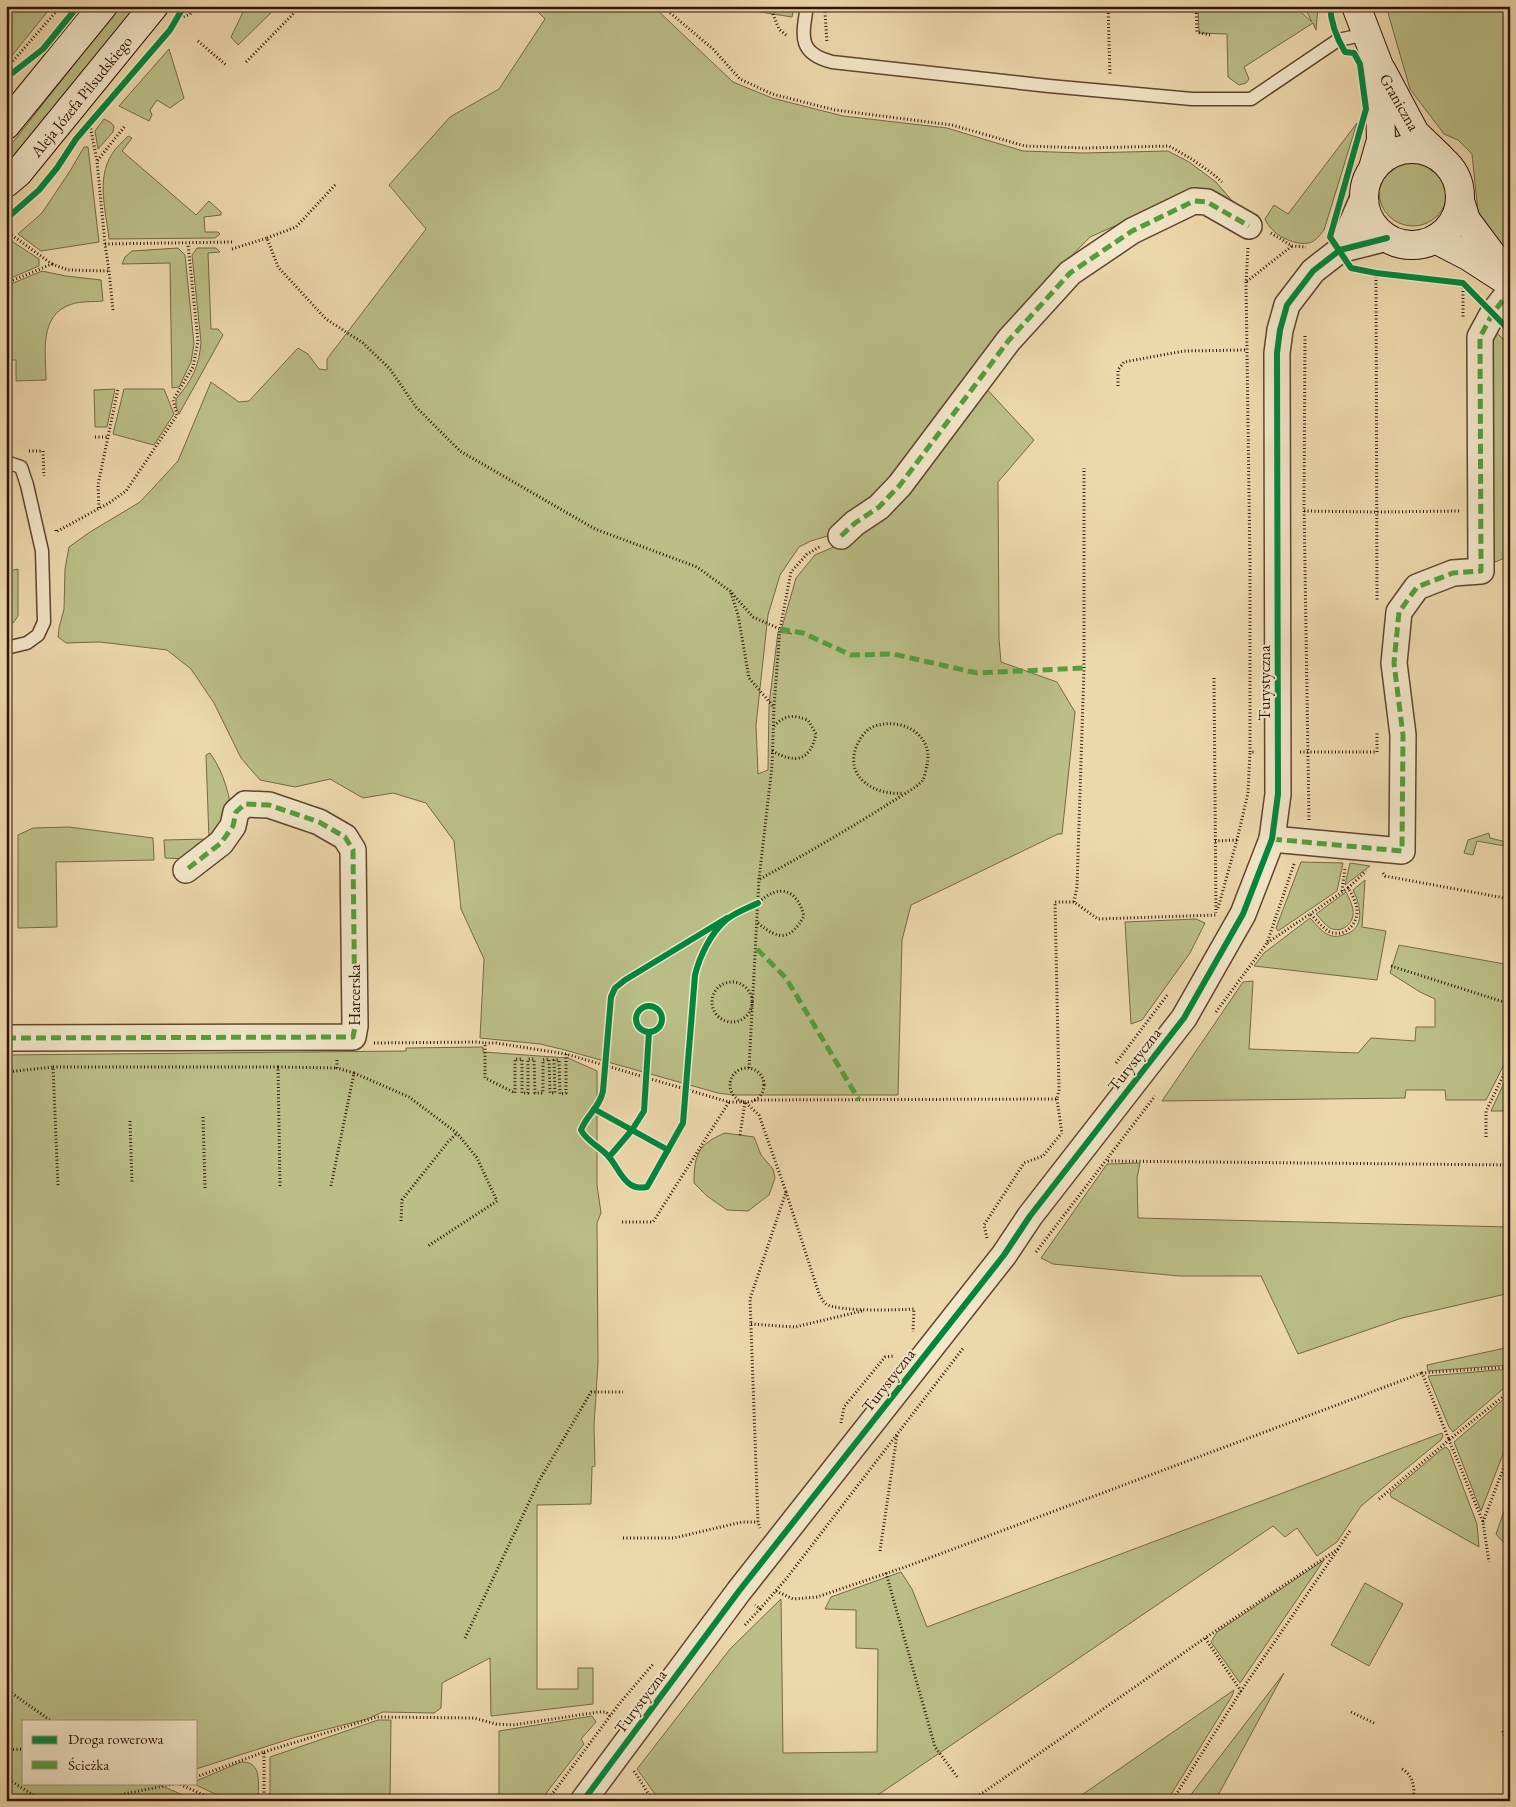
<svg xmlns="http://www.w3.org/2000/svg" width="1516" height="1807" font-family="'EB Garamond',serif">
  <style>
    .green { fill: #bbbe87; stroke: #756847 }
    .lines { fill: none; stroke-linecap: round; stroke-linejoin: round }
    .lane-casing { stroke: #5e4430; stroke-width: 15 }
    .street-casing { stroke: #5e4430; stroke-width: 28 }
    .secondary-casing { stroke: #2f1207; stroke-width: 30 }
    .path { stroke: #2f1207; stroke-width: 3; stroke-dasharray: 1 2.5; stroke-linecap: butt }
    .lane { stroke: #f3e6c9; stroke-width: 12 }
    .street { stroke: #f3e6c9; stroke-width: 25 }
    .secondary { stroke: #f3e6c9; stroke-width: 28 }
    .quiet { stroke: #52a03d; stroke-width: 5; stroke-dasharray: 10 5; stroke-linecap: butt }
    .cycleway-casing { stroke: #f3e6c9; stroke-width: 9 }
    .cycleway { stroke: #00873e; stroke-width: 6 }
    .labels { text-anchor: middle; stroke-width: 4; stroke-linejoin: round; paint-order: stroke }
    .street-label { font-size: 16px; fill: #2f1207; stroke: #f3e6c9 }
  </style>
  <rect width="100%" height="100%" fill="#edd8ac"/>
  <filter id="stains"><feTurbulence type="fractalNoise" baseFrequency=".004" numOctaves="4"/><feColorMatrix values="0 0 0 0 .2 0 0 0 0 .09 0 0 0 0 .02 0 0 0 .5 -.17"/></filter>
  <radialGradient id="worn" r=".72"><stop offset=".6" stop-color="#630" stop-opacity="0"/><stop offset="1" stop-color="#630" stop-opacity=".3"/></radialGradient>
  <g class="green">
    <path d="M6 6H52L6 63Z"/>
    <path d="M120 6H136L6 166V151Z"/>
    <path d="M246 6H278L238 45 231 37Z"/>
    <path d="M532 6H653L733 82 772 98 843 116 947 128 1023 151 1083 153 1168 151 1189 162 1216 182 1239 209 1155 208 1090 237 1055 273 892 487 831 535 811 541 799 547 780 575 768 615 756 725 758 774 768 770 769 705 778 632 792 634 782 627 796 578 815 555 852 539 983 385 1034 440 998 482 999 639 1001 662 1057 682 1075 712 1062 834H1058L911 905 902 940 898 1095H733L718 1093 565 1050 540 1044 480 1038 484 959 461 909 454 841 426 803 393 793 363 798 330 779 295 787 260 780 241 758 214 703 191 669 167 650 100 642 66 643 58 637 59 628 64 609 65 569 69 547 90 532 140 502 178 461 211 382 239 402 249 401 298 348 308 354 319 369 327 370V359L426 229 389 185 450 117 499 89 545 19Z"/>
    <path d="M722 6H794L792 17Z"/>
    <path d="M1198 6H1294L1312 22 1304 6H1318L1316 30 1313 23 1244 67 1249 79 1246 83 1239 85 1228 77 1227 34 1199 33Z"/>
    <path d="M1386 6H1510V255L1479 221 1472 154 1458 140 1444 134 1410 89Z"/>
    <path d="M169 49 184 98 170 108 157 100 150 110 152 115 149 121 119 106Z"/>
    <path d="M104 119 110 122 114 126 113 132 98 149 95 131Z"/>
    <path d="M1357 123 1324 230C1320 235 1316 241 1309 243 1293 246 1271 234 1265 219L1274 205 1288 214Z"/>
    <path d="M128 136 132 138 122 151 196 215 209 201 221 212V215L204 217 205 232H218L220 234 215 238 109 239C106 211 96 179 112 154 116 147 123 142 128 136Z"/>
    <path d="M84 147H88L99 242 41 251 18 234 42 213 70 171Z"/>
    <circle cx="1413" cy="192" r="34"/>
    <path d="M10 240 39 259V266L6 280V243Z"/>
    <path d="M178 248 185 255 194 344 191 362 179 387 172 388 170 263 122 264 125 257 132 251Z"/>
    <path d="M197 248H216L220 252 208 253 211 329H218L223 335 179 414 176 407V399C192 380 199 367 201 342L192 255Z"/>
    <path d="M42 271 66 276 101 280 103 301C93 302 82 301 72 304 38 315 46 353 46 380L16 381V360H6V286Z"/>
    <path d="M1494 330 1510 346V556L1495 562 1487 547 1485 345Z"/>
    <path d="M115 389 107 427H95L94 390Z"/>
    <path d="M124 389H164L174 414 154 445 113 434Z"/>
    <path d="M18 569V616L13 623 6 626V618L9 617V571Z"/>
    <path d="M210 753C225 774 230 797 233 822L187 859 165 858 164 840 209 839 206 755Z"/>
    <path d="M69 827 153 838 154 860 56 862 57 927 18 928V835L33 828Z"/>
    <path d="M1489 833 1490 838 1510 843V847L1477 841 1473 855 1464 853 1468 840Z"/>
    <path d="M1301 862 1343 863 1337 891 1278 931 1276 928Z"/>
    <path d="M1350 863 1370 866 1345 885Z"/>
    <path d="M1365 880 1362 927 1386 931 1377 980 1254 966 1264 953 1310 918C1315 923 1321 931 1327 934 1333 937 1337 937 1343 935 1366 930 1361 906 1353 890Z"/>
    <path d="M1346 892C1349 898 1352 904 1353 910 1355 923 1342 934 1330 928 1325 925 1320 918 1316 914Z"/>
    <path d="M1196 919 1205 923 1190 953 1142 1020 1131 1024 1125 922Z"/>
    <path d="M1399 945 1510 965V1053L1486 1100H1446L1445 1090H1406L1405 1098 1162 1101 1243 982 1253 981 1249 1049 1358 1053 1371 1038 1415 1041 1416 1027H1435V999L1420 992 1390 973Z"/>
    <path d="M483 1047V1052L567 1058 568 1057V1058L597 1071V1185L601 1213 597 1223 598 1363 594 1426 595 1466 592 1467 591 1504 537 1505V1689H578V1668H593V1704L491 1716 490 1658 442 1683 441 1708 434 1713 383 1712 367 1719 296 1737 196 1769V1721H24V1783H155L197 1801H6V1055L406 1051V1048Z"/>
    <path d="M1510 1070V1111H1491Z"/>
    <path d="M725 1133 754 1137 761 1155 773 1169 775 1178 769 1195 748 1211 727 1210 707 1196 694 1183C694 1155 698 1144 725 1133Z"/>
    <path d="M1140 1163 1137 1178 1138 1218 1510 1227V1293L1402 1318 1298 1354 1261 1276H1179L1053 1264 1041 1258 1107 1164Z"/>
    <path d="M1510 1347V1365L1428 1371 1427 1365Z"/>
    <path d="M1510 1369V1383L1453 1432 1449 1427 1428 1376Z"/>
    <path d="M1510 1394V1436L1481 1511 1454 1442Z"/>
    <path d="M1442 1433 1443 1436 1441 1440 1361 1506 1337 1542 1317 1556 1297 1528 1285 1537 1273 1526 869 1801H660L637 1769 730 1649 781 1599 783 1753 877 1752 878 1649 856 1648V1610L825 1609 831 1597 901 1572 912 1589 927 1627Z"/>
    <path d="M1446 1447 1449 1450 1477 1524 1479 1547 1391 1497 1390 1493 1442 1449Z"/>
    <path d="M1510 1494V1550L1496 1534Z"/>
    <path d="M1324 1560 1240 1683 1211 1642 1217 1632Z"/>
    <path d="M1365 1583 1403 1604 1369 1666 1331 1645Z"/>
    <path d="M1284 1673 1215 1801H1186Z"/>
    <path d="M1234 1690 1232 1696 1167 1801H1073Z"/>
    <path d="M592 1716 596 1722 581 1739 584 1744 547 1792 543 1801H499V1731Z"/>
    <path d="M378 1720H391L390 1801H270V1757Z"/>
    <path d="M241 1762C263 1761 258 1785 258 1801H230L192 1783H196V1781Z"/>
  </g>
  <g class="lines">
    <g class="lane-casing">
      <g id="lane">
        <path d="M807 6C802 37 798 53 832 62L1049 86 1192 99H1251L1338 40 1367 34"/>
        <path d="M6 462 21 467 27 485 42 551 44 622 38 635 27 643 6 648"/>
      </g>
    </g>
    <g class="street-casing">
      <g id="street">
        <path d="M1340 250 1363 198"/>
        <path d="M841 536 855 523 879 507 900 485 1009 340 1070 273 1132 231 1194 201 1207 202 1249 226"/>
        <path d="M1272 839 1402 851 1403 735 1394 663 1399 612 1417 587 1453 573 1481 571 1480 337 1493 313 1510 291"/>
        <path d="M6 1038 353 1037 355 1026 353 850 345 837 319 822 269 805 245 804 236 812 233 826 221 843 186 870"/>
        <path d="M583 1801 739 1591 1004 1255 1030 1216 1184 1018 1243 914 1272 839 1278 794 1277 353 1280 330 1287 305 1313 271 1340 250 1387 238"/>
      </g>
    </g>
    <g class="secondary-casing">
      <g id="secondary">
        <path d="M1356 6 1379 66 1381 140 1373 168"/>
        <path d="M1382 71 1415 133 1440 157"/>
        <path d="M6 125 103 6"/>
        <circle cx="1412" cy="197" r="48"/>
        <path d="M6 183 18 173 154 6"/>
        <path d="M1460 201 1466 220 1510 279"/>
        <path d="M1435 239 1468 256 1502 278"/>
      </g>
    </g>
    <g class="path">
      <path d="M662 6 713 49 740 79 772 94 835 110 952 125 1025 146 1085 148 1169 146 1190 158 1213 174 1222 182"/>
      <path d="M1108 6 1110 76"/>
      <path d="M1196 6 1197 32 1210 35"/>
      <path d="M825 12 827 43"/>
      <path d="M773 14 779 29 787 36"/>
      <path d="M177 19 190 14 197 6"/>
      <path d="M198 41 226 65"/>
      <path d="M246 62 298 9 304 6"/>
      <path d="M6 69 61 6"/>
      <path d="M90 125 97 161"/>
      <path d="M6 231 52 264 6 283"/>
      <path d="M1271 233 1292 246 1306 247"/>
      <path d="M267 238 296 227 336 184"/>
      <path d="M105 244 97 161 125 126"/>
      <path d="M1248 248 1246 282 1292 246"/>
      <path d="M232 249 267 238 278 267 326 319 363 343 390 369 416 407 460 451 595 529 697 567 730 591 753 617 780 629"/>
      <path d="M52 264 68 270 109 271"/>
      <path d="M1360 270 1463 283 1477 298"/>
      <path d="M1376 273 1377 602"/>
      <path d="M1246 282 1250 565V752H1256"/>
      <path d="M1463 284V318"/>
      <path d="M113 310 109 271 105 244 232 242"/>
      <path d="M1305 336 1304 504 1309 820"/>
      <path d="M1118 386V370L1124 362 1184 351 1247 350"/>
      <path d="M95 437H108"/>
      <path d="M29 451H43L44 476"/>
      <path d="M1504 505 1508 502 1510 481"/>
      <path d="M99 508 98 485 118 389"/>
      <path d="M1304 511 1377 512 1459 511"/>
      <path d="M56 530V532L109 503 126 491 177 415 173 400 193 367 198 341 188 244"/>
      <path d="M731 593 738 615 749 678 773 706"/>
      <path d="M1214 678 1216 913"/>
      <path d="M772 751C796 764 810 761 816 734L808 720C793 715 786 714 774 726"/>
      <path d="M1300 752H1377V733"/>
      <path d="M1215 841 1237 840"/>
      <path d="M1294 864 1267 943 1310 914C1316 919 1322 927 1328 931 1343 939 1358 925 1357 910 1356 902 1352 894 1348 888L1310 914"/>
      <path d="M1383 873 1385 876 1510 899"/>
      <path d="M760 879C802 856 844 832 885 806 894 800 917 788 923 780 925 776 926 769 927 765 934 735 902 717 875 726 866 729 861 737 857 745 843 778 876 796 904 793"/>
      <path d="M1348 888 1366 871"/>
      <path d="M1342 891 1345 868"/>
      <path d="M1074 902 1077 887 1084 668V468"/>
      <path d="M1218 908 1237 840 1248 793 1250 752"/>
      <path d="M758 923C779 941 791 940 804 916 797 889 779 883 758 903"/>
      <path d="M1391 966 1510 1004"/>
      <circle cx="732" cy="1002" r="20"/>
      <path d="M1216 1012 1267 943"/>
      <path d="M374 1043 478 1042 485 1043"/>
      <path d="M566 1054V1093L560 1094 559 1060H554L555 1093H550L549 1059 543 1060V1093H535L534 1059H528V1093H522V1059H515V1093L485 1078V1043H496L566 1054 729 1102 653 1222H622"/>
      <path d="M1116 1063 1168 994"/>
      <path d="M53 1067H278L280 1186"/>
      <path d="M278 1067 337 1068"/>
      <path d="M749 1068 759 879 772 766 774 706 780 629 791 572 807 554 821 546"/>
      <circle cx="747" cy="1085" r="17"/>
      <path d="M6 1072 53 1067 58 1186"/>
      <path d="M354 1073 409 1097 457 1133 477 1158 497 1201 428 1246"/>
      <path d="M1057 1099 1062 1134"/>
      <path d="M754 1100 1057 1099 1059 1090 1055 902H1074L1098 919 1216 915"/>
      <path d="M729 1102H745L759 1115 786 1192 750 1299 758 1522 760 1528"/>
      <path d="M203 1117 205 1188"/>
      <path d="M130 1121 132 1183"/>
      <path d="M740 1135 745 1102"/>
      <path d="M1486 1137V1111L1510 1062"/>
      <path d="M1108 1161 1510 1165"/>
      <path d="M331 1186 354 1073 337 1068V1060"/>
      <path d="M786 1192 819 1294C821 1297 823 1302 826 1304 839 1312 897 1310 914 1309L913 1332"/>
      <path d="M401 1221 402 1200 448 1142 457 1133"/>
      <path d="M987 1238 984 1225 1024 1163 1043 1156 1060 1135"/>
      <path d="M1036 1252 1155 1096"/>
      <path d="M751 1324 795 1327 862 1311"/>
      <path d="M1510 1367 1422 1373 1449 1440 1510 1391"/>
      <path d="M841 1423 844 1407 885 1357 895 1356"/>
      <path d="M1379 1499 1449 1440 1483 1522 1489 1562"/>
      <path d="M1483 1522 1510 1451"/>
      <path d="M623 1538H674L742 1522H758"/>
      <path d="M1338 1549 1241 1691 1205 1638 1338 1549 1351 1529"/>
      <path d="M880 1551 897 1435"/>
      <path d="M886 1573 935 1747 958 1778"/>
      <path d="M776 1591 793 1599 817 1597 908 1566 1422 1373"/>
      <path d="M760 1609 786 1579 964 1347"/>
      <path d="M745 1625 760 1609 755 1605"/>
      <path d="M465 1638 540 1479 591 1392H623"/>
      <path d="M6 1689 51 1721"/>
      <path d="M1351 1712 1374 1723"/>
      <path d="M1503 1731 1505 1739"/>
      <path d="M6 1750 24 1749"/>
      <path d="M264 1752 377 1717 474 1718 496 1724 513 1725 599 1712H606L610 1716"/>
      <path d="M1402 1769C1414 1776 1415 1788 1413 1801"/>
      <path d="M634 1771 653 1801"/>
      <path d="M196 1777 264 1752V1801"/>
      <path d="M6 1778 43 1801"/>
      <path d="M177 1783 217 1801"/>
      <path d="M90 1801 178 1783"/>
      <path d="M547 1801 619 1704 654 1663"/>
      <path d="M971 1801 1205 1638"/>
      <path d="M1172 1801 1241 1691"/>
    </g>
    <use href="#lane" class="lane"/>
    <use href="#street" class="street"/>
    <use href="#secondary" class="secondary"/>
    <g class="quiet">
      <path d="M841 536 855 523 879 507 900 485 1009 340 1070 273 1132 231 1194 201 1207 202 1249 226"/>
      <path d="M780 629 803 633 851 655 893 654 977 673 1084 668"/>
      <path d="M1272 839 1402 851 1403 735 1394 663 1399 612 1417 587 1453 573 1481 571 1480 337 1493 313 1510 291"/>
      <path d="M757 949 786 978 859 1100"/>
      <path d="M6 1038 353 1037 355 1026 353 850 345 837 319 822 269 805 245 804 236 812 233 826 221 843 186 870"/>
    </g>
    <g class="cycleway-casing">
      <g id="cycleway">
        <path d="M1330 6C1331 24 1336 37 1345 52L1354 53 1360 64 1366 109 1330 237 1351 268 1376 273 1463 283 1510 331"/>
        <path d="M6 78 43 49 78 6"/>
        <path d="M6 219 39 190 57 168 76 139 170 30 184 6"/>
        <path d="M727 918 625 980 615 988 611 997 603 1091C600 1107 586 1116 581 1130 587 1142 601 1147 609 1157 617 1166 621 1179 631 1185 637 1188 640 1188 647 1187L683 1123 695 975C700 955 711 933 726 920 735 912 748 908 758 903"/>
        <circle cx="649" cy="1019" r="13"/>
        <path d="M594 1109 668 1150"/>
        <path d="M609 1157 632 1130 644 1111 649 1032"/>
        <path d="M583 1801 739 1591 1004 1255 1030 1216 1184 1018 1243 914 1272 839 1278 794 1277 353 1280 330 1287 305 1313 271 1340 250 1387 238"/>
      </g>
    </g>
    <use href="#cycleway" class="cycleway"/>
  </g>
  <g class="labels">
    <g class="street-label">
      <text transform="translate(81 96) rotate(-51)" y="6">Aleja Józefa Piłsudskiego</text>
      <text transform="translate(1400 102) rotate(60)" y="6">Graniczna</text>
      <text transform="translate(1264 683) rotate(-90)" y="6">Turystyczna</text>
      <text transform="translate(354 995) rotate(-90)" y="6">Harcerska</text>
      <text transform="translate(1134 1059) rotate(-52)" y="6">Turystyczna</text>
      <text transform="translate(888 1380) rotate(-52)" y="6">Turystyczna</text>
      <text transform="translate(640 1701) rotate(-53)" y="6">Turystyczna</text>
    </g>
  </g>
  <rect width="1516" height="1807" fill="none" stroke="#edd8ac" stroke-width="25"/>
  <rect x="8" y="8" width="1501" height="1792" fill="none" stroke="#2f1207" stroke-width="2.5"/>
  <rect x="12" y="12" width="1491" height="1782" fill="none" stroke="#2f1207"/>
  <rect x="22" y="1720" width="175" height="65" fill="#f3e6c9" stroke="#a5917b"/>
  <rect x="32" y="1736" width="25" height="8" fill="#00873e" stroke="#a5917b"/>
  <text x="68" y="1744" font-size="15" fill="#2f1207">Droga rowerowa</text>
  <rect x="32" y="1761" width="25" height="8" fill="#52a03d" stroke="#a5917b"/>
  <text x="68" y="1770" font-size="15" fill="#2f1207">Ścieżka</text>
  <rect width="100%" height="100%" filter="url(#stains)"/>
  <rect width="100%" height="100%" fill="url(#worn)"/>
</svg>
